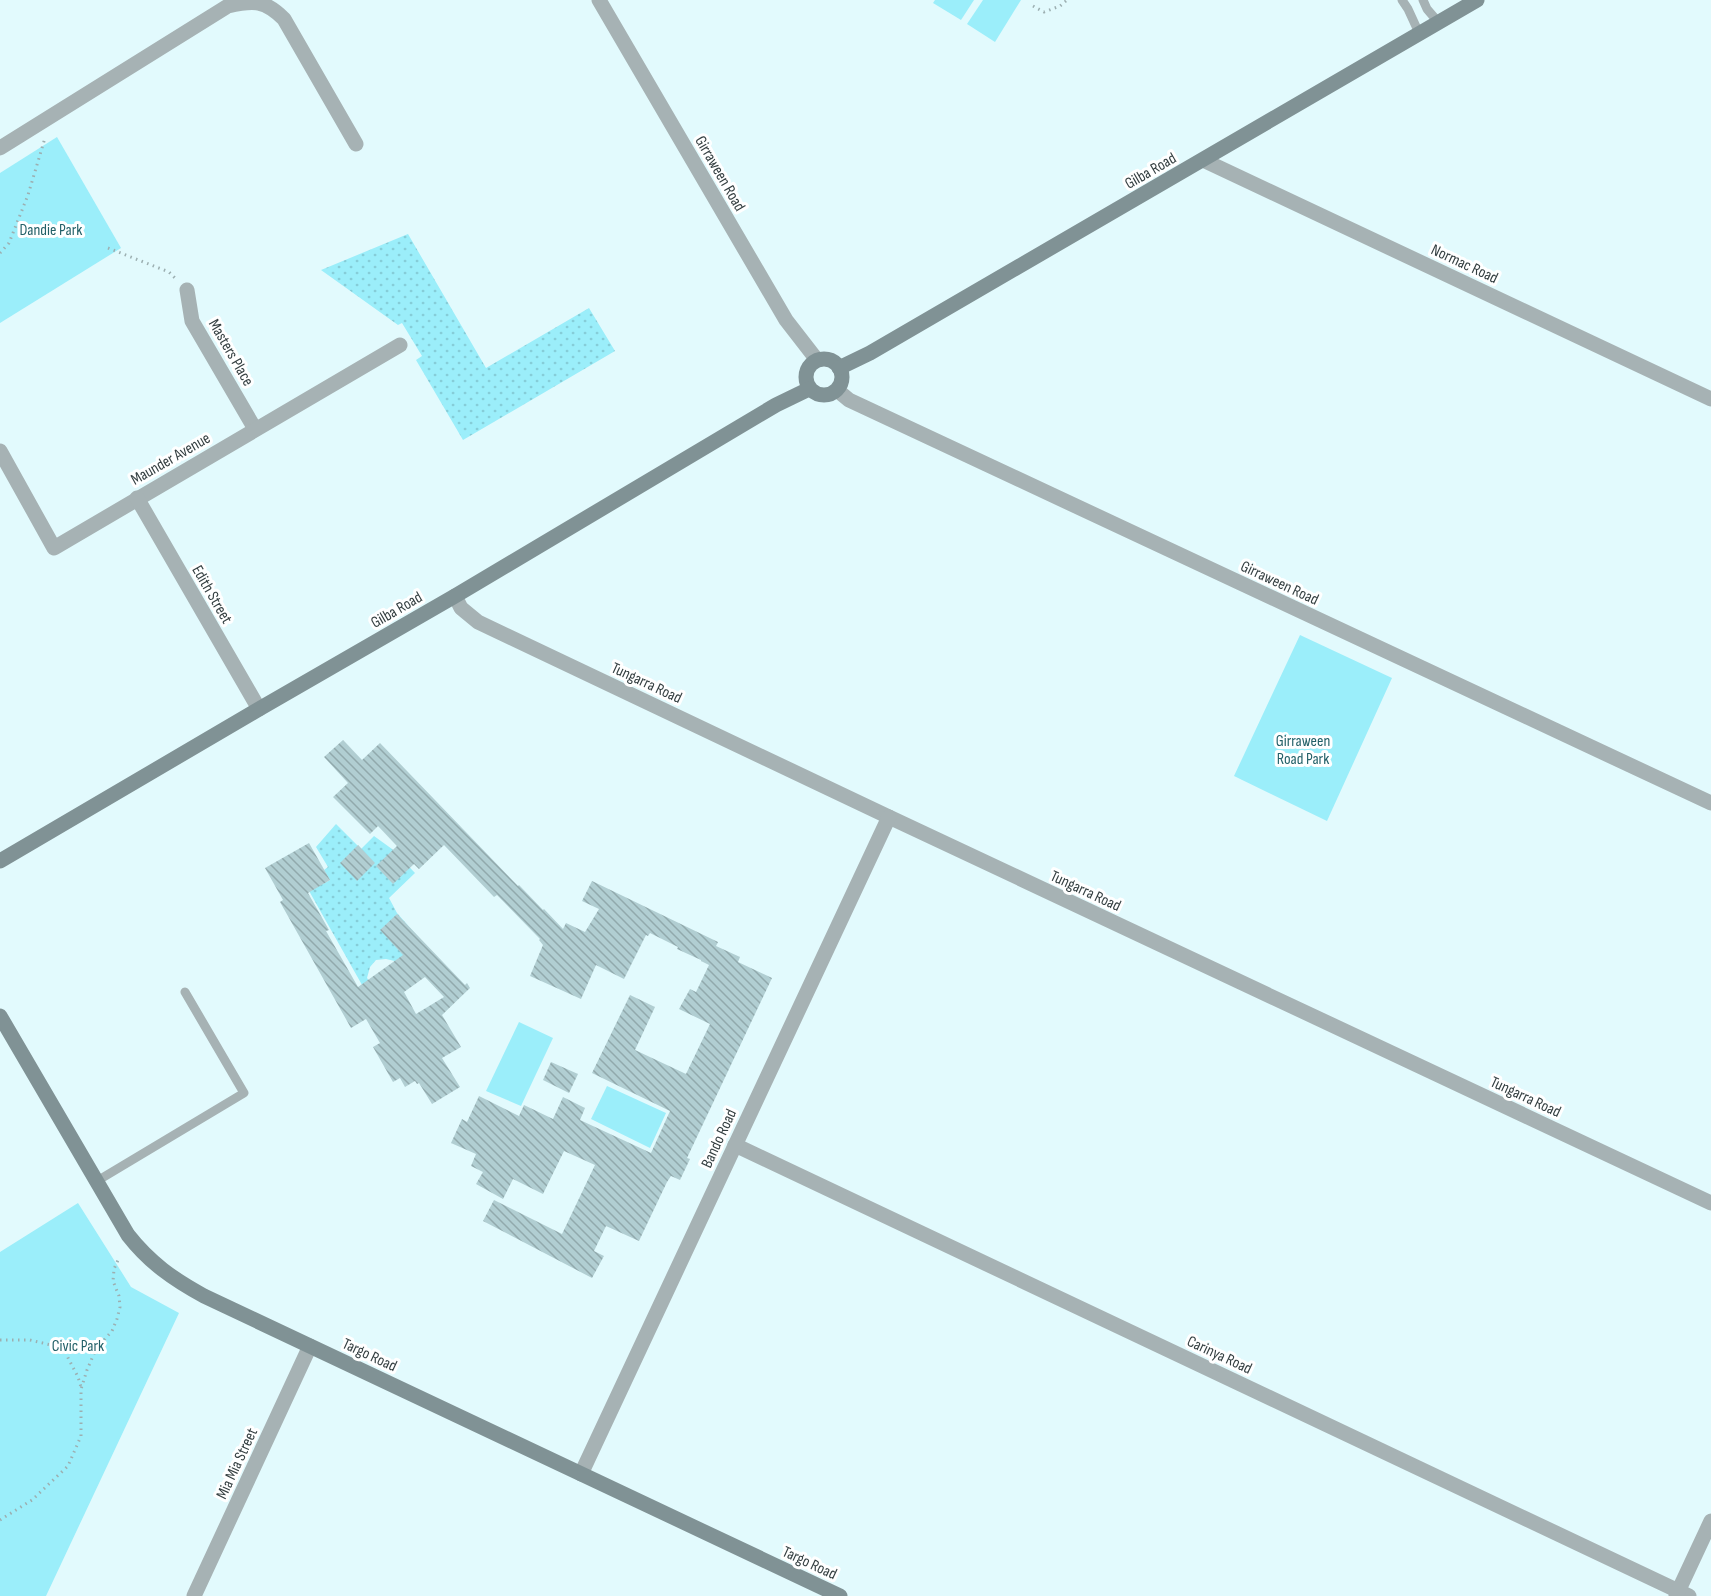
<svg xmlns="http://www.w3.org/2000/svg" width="1711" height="1596" font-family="'Sofia Sans Condensed',sans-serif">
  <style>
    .grass { fill: url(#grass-dots) }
    .park { fill: #9beefa }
    .building { fill: url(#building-back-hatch); fill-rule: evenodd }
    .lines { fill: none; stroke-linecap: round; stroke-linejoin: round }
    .path { stroke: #9cafb1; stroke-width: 3; stroke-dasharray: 1.5 4.5; stroke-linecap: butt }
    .lane { stroke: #a6b2b4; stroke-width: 9 }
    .street { stroke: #a6b2b4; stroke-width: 15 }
    .secondary { stroke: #809295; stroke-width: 15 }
    .labels { text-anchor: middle; stroke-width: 6; stroke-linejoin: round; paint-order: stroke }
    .street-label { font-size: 16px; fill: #343f41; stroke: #fff }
    .park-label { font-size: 16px; fill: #226068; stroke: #fff }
  </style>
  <defs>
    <pattern id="grass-dots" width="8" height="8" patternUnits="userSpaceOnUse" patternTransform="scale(1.5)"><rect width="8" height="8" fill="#9beefa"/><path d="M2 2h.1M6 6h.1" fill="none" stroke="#86cdd8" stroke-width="1.8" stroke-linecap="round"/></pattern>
    <pattern id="building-back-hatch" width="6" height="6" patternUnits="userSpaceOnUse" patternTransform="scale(1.5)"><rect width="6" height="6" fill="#b1ced2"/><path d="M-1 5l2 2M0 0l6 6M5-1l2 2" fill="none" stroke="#91a9ac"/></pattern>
  </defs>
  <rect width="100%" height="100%" fill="#e2fafd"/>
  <g class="grass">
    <path d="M408 234 486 368 589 308 615 351 463 440 416 360 422 356 402 323 398 325 321 270Z"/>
    <path d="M336 824 361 849 374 836 392 849 415 873 389 898 397 913 432 953 399 962 386 959 376 960 370 967 367 978 387 1004 375 1008 304 882 317 874 323 884 330 880 324 870 328 867 316 847Z"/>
  </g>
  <g class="park">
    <path d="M935 0H974L961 20 933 3Z"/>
    <path d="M983 0H1021L995 42 967 24Z"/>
    <path d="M57 137 121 248 0 323V173Z"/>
    <path d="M1300 635 1392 678 1327 821 1234 776Z"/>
    <path d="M519 1022 553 1038 521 1106 486 1091Z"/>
    <path d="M607 1086 666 1113 650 1148 591 1119Z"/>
    <path d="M78 1203 131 1287 179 1313 46 1596H0V1252Z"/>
  </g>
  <g class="building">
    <path d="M343 740 362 760 380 743 518 886 519 885 543 910 544 909 563 929 566 923 585 932 599 909 582 901 592 881 718 942 716 946 740 957 738 962 772 978 687 1158 690 1159 680 1180 671 1176 667 1182 639 1241 606 1226 594 1251 604 1256 592 1278 483 1221 494 1200 562 1234 595 1165 564 1151 543 1194 513 1179 503 1199 476 1184 483 1172 471 1166 476 1154 451 1143 462 1119 467 1122 479 1096 519 1116 524 1105 553 1119 563 1097 585 1108 580 1120 651 1153 670 1111 592 1073 630 995 655 1007 635 1050 686 1074 710 1024 679 1009 690 989 696 992 709 965 701 961V960L677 949 678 947 650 933 648 936 646 935 624 979 596 965 581 999 530 976 543 945 539 940 540 939 497 895 494 897 444 845 419 869 414 864 393 884 376 866 397 846 378 826 370 834 333 797 348 783 324 757Z"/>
    <path d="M309 843 330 880 308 893 329 930 326 931 358 987 403 955 380 930 397 914 465 985 467 983 470 988 442 1015 461 1047 442 1058 460 1087 432 1104 419 1083 417 1084 415 1081 405 1087 400 1078 393 1082 373 1047 380 1043 366 1019 351 1028 280 902 283 900 265 868ZM425 977 444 997 416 1014 404 992Z"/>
    <path d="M358 845 375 863 357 881 340 863Z"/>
    <path d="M551 1062 578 1074 569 1093 543 1080Z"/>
  </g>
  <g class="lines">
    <g class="path">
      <path d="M1033 6 1044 12 1060 6 1067 0"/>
      <path d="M108 248 169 272 177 280"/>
      <path d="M0 253 9 243 28 195 45 138"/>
      <path d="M0 1340H30L51 1345 68 1352H82L96 1349"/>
      <path d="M65 1352 78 1377 81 1387"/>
      <path d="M0 1520 32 1500 68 1466 81 1436V1389L87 1370 96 1349 112 1331 117 1319 120 1307 119 1296 113 1281 114 1269 119 1258"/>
    </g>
    <g class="lane">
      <path d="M1402 0 1408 9 1419 33"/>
      <path d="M1423 0 1427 9 1439 23"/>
      <path d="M97 1181 244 1093 185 992"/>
    </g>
    <g class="street">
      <path d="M599 0 786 320 817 360"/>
      <path d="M0 148 228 6C254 0 265 0 284 19L356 144"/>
      <path d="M1203 160 1711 399"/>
      <path d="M187 290 192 321 255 429"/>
      <path d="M837 390 849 400 864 407 1711 803"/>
      <path d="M0 451 54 548 400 345"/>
      <path d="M137 498 259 709"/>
      <path d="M455 596 461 608 478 622 889 817 1711 1203"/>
      <path d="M735 1145 1689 1596"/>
      <path d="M581 1474 889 817"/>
      <path d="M194 1596 310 1346"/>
      <path d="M1676 1596 1711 1521"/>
    </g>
    <g class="secondary">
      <circle cx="824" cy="377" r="18"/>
      <path d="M839 368 870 353 1477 0"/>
      <path d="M0 861 259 709 455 596 776 405 809 389"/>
      <path d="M0 1016 128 1235C150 1263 173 1279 204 1296L840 1596"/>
    </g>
  </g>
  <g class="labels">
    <g class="street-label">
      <text transform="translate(1150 170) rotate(-30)" y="6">Gilba Road</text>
      <text transform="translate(721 173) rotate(60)" y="6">Girraween Road</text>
      <text transform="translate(1465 263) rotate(25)" y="6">Normac Road</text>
      <text transform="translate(232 352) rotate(60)" y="6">Masters Place</text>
      <text transform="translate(170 458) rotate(-30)" y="6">Maunder Avenue</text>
      <text transform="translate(1280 582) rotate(25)" y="6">Girraween Road</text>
      <text transform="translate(213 594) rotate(60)" y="6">Edith Street</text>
      <text transform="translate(396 609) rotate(-30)" y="6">Gilba Road</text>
      <text transform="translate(647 682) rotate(25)" y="6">Tungarra Road</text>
      <text transform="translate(1086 890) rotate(25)" y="6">Tungarra Road</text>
      <text transform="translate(1526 1096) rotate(25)" y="6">Tungarra Road</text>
      <text transform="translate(718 1138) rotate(-65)" y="6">Bando Road</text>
      <text transform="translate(370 1354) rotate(25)" y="6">Targo Road</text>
      <text transform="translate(1220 1354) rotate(25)" y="6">Carinya Road</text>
      <text transform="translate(236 1463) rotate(-65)" y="6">Mia Mia Street</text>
      <text transform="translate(810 1562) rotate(25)" y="6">Targo Road</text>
    </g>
    <g class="park-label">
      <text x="51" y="235">Dandie Park</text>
      <text x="1303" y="746">Girraween<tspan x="1303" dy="18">Road Park</tspan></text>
      <text x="78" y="1351">Civic Park</text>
    </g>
  </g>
</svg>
